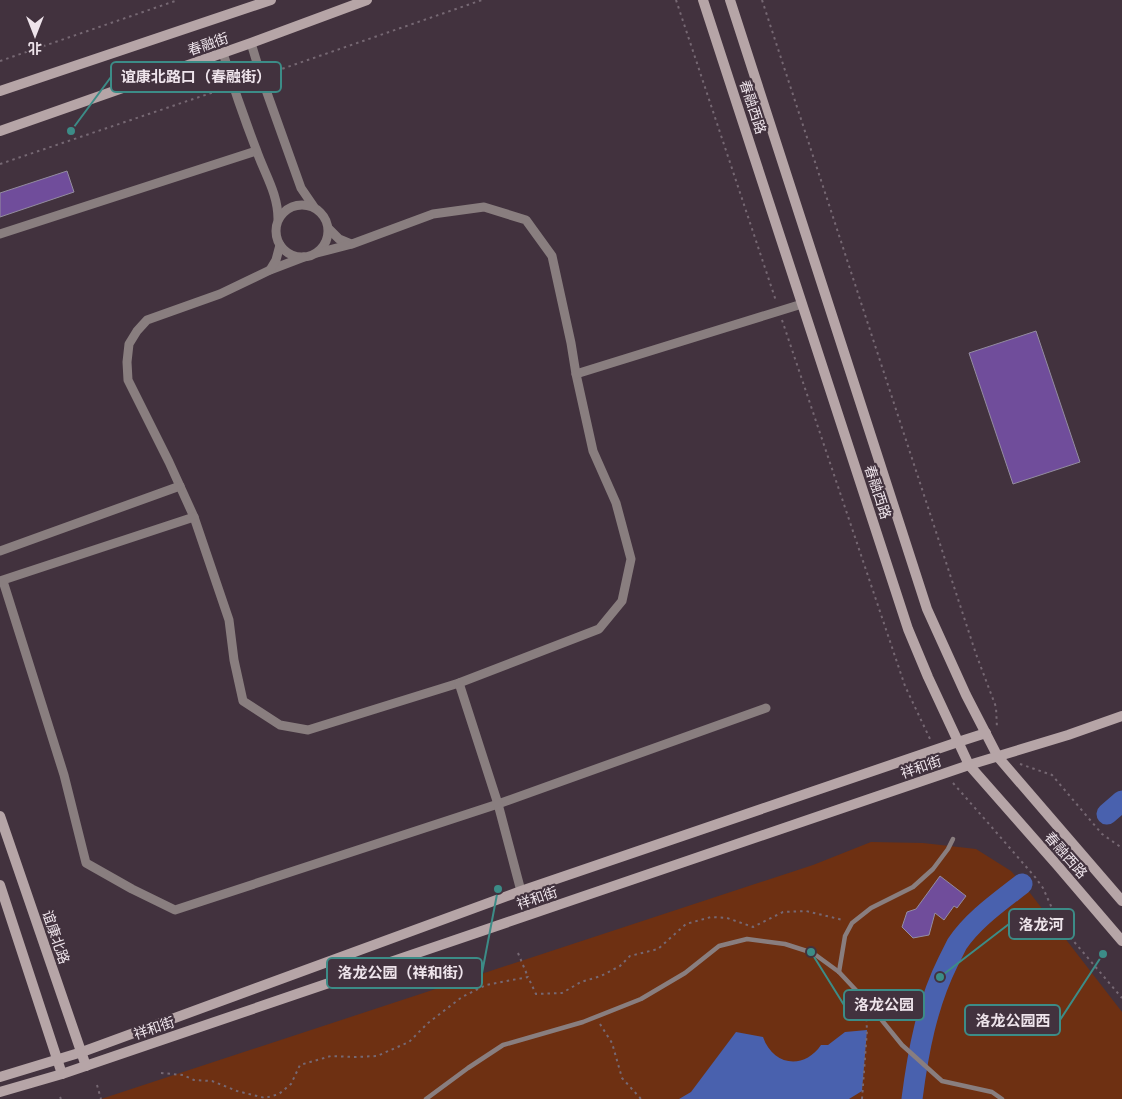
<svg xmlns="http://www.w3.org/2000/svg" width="1122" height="1099" font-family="'Work Sans','Noto Sans SC',sans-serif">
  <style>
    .green { fill: #6e3012 }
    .water { fill: #4961ae }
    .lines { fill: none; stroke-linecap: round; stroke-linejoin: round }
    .river { stroke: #4961ae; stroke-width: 21 }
    .building { fill: #704d9b; stroke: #948da0 }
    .path { stroke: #766873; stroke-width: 2; stroke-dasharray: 2.5 4; stroke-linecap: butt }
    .lane { stroke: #897e7f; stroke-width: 4.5 }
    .street { stroke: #897e7f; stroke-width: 9 }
    .secondary { stroke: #b6a5a7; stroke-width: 10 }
    .labels { text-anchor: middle; stroke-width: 4.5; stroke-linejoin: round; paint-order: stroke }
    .street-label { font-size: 14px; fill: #eee4eb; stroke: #42323e }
    .leader { fill: none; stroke: #3c8c87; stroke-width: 2 }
    .callout-dot { fill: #3c8c87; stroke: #42323e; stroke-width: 2 }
    .callout { fill: #42323e; stroke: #3c8c87; stroke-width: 2 }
    .callout-label { font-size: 15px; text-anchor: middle; font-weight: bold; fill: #eee4eb }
  </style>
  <rect width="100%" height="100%" fill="#42323e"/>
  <path class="green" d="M871 842 923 843 976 849 1011 871 1030 893 1122 1012V1099H101L813 865Z"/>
  <path class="water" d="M867 1030 862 1091 849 1099H679L691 1092 736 1032 763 1037C773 1066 804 1070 821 1045H828L845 1032Z"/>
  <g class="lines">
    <g class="river">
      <path d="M1107 814 1122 801"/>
      <path d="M912 1099C918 1052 927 1004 948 962 951 956 954 950 957 944 973 920 999 902 1022 884"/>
    </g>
  </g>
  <g class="building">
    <path d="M67 171 74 192 0 217V193Z"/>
    <path d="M1036 331 1080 462 1013 484 969 353Z"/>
    <path d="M940 876 966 896 957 908 954 906 944 920 935 913 929 935 913 938 902 927 907 912 916 909Z"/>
  </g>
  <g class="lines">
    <g class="path">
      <path d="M676 0 776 301"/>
      <path d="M762 0 976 654 996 707 997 728"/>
      <path d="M0 61 178 0"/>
      <path d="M270 73 482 0"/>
      <path d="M0 164 223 89"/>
      <path d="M782 320 905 686 930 739"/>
      <path d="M1020 764 1052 775 1102 834 1122 848"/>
      <path d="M953 783 989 824 1035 877 1043 888 1059 924 1122 998"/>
      <path d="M518 953 528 977"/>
      <path d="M600 1024 612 1043 622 1078 641 1099"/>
      <path d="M161 1073 183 1075 194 1080 212 1081 237 1091 265 1098 279 1094 291 1084 300 1065 331 1056 356 1057 377 1056 409 1042 428 1023 462 997 486 985 528 977 536 994 562 993 581 982 601 976 620 966 630 956 658 949 686 924 711 917 727 918 753 927 783 912 806 911 843 920"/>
      <path d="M97 1085 101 1099"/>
      <path d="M60 1097 61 1099"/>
      <path d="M862 1099 867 1030 866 1014"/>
    </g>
    <g class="lane">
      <path d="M839 972 845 936 852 923 871 908 913 887 933 869 948 849 953 839"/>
      <path d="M426 1099 468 1068 503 1045 583 1022 641 999 685 973 719 946 747 939 785 944 813 953 839 972 867 1002 902 1045 942 1081 992 1092 1002 1099"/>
    </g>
    <g class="street">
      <path d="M251 43 261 76 301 188 314 207"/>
      <path d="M223 53C233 86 244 118 256 149 264 173 278 193 278 219"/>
      <circle cx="302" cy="231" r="26"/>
      <path d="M329 229 339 239 351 244"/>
      <path d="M0 234 256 151"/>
      <path d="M304 257 270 270 220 294 147 320 137 331 129 344 127 362 128 380 169 462 194 517 229 620 234 660 243 701 280 725 308 730 459 683 599 629 622 601 631 559 616 503 593 451 576 374 571 343 552 256 526 220 484 207 433 214 352 244 317 253"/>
      <path d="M270 270 276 260 280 245"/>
      <path d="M576 374 802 304"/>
      <path d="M0 551 180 486"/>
      <path d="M0 581 194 517"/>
      <path d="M3 581 64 775 86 863 132 889 175 910 498 804 766 708"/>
      <path d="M459 683 498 804 521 891"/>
    </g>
    <g class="secondary">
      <path d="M703 0 908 629 928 677 969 765 1057 865 1122 941"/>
      <path d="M730 0 927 609 966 695 998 757 1122 901"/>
      <path d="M0 91 271 0"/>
      <path d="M0 131 251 43 367 0"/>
      <path d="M0 816 86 1066"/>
      <path d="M0 885 62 1074"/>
      <path d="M0 1077 82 1052 521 891 958 742 986 733"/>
      <path d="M0 1092 62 1074 969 765 1068 735 1122 716"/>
    </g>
  </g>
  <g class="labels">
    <g class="street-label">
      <text transform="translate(208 44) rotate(-19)" y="5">春融街</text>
      <text transform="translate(753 107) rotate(72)" y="5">春融西路</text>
      <text transform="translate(878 492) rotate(72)" y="5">春融西路</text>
      <text transform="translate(921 767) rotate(-19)" y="5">祥和街</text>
      <text transform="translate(1066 855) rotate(49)" y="5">春融西路</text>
      <text transform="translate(537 898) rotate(-19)" y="5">祥和街</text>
      <text transform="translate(56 937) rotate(71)" y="5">谊康北路</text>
      <text transform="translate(154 1028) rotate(-19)" y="5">祥和街</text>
    </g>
  </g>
  <path class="leader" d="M71 131L111 77M940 977L1009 924M498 889L482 973M811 952L844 1005M1103 954L1060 1020"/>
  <g class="callout-dot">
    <circle cx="71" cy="131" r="5"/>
    <circle cx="940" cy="977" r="5"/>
    <circle cx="498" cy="889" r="5"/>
    <circle cx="811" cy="952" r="5"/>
    <circle cx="1103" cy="954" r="5"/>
  </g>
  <g class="callout">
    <rect x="111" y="62" width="170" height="30" rx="5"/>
    <rect x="1009" y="909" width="65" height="30" rx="5"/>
    <rect x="327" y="958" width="155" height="30" rx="5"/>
    <rect x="844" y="990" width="80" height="30" rx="5"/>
    <rect x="965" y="1005" width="95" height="30" rx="5"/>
  </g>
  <g class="callout-label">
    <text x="196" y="82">谊康北路口（春融街）</text>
    <text x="1041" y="930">洛龙河</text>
    <text x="405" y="978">洛龙公园（祥和街）</text>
    <text x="884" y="1010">洛龙公园</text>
    <text x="1013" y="1026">洛龙公园西</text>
  </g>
  <g transform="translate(35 35) rotate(180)" stroke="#42323e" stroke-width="4" paint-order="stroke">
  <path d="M0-4L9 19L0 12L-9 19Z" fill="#eee4eb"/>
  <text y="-8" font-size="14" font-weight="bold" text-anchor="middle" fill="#eee4eb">北</text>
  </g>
</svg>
